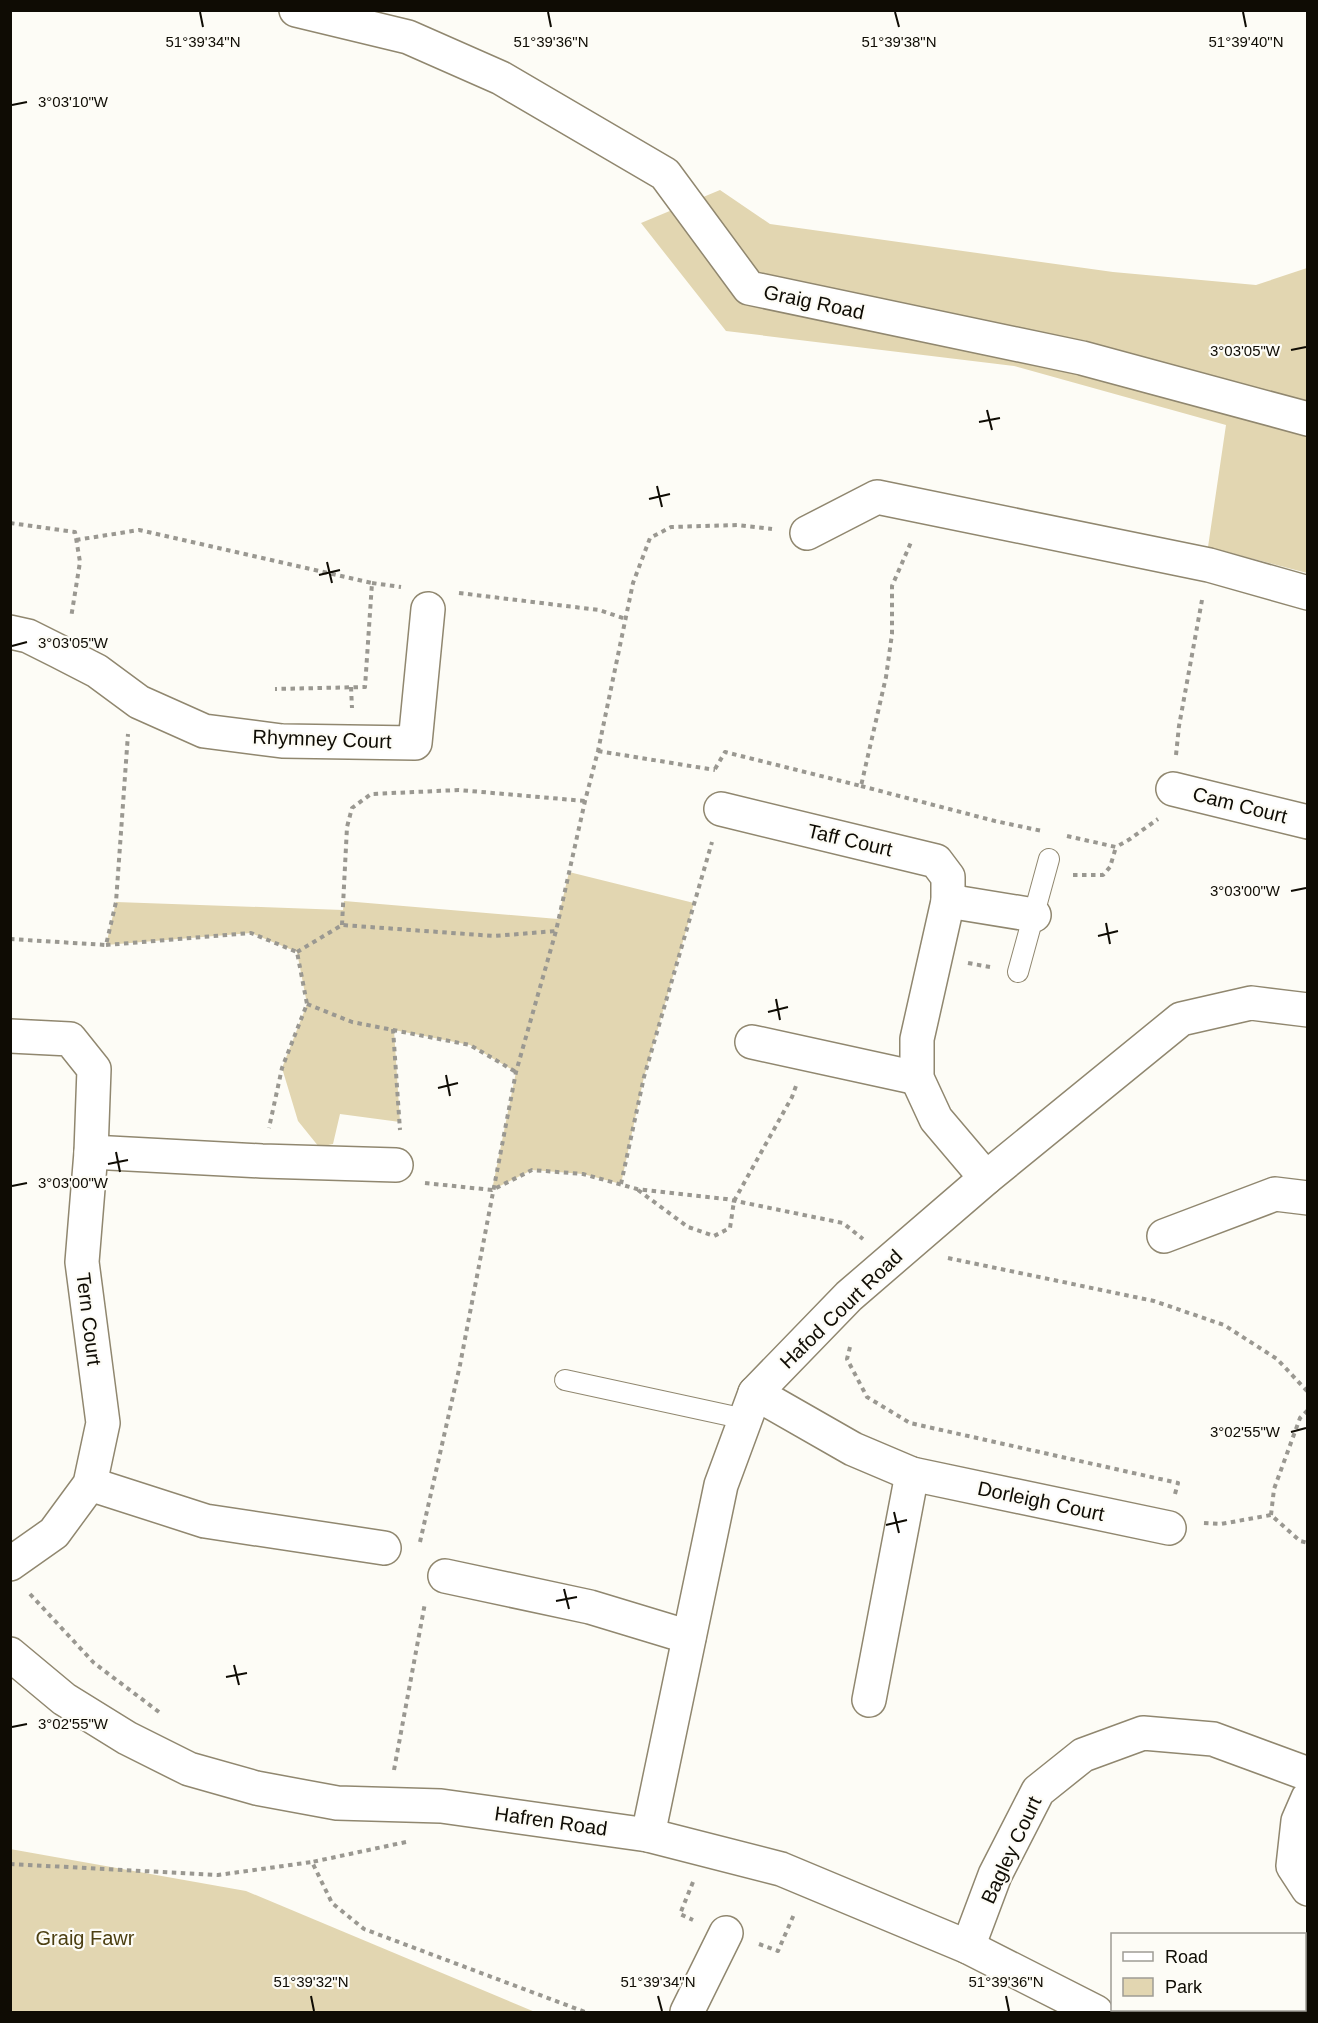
<svg xmlns="http://www.w3.org/2000/svg" width="1318" height="2023" font-family="Arial,sans-serif">
  <style>
    .green { fill: #e2d6b1 }
    .lines { fill: none; stroke-linecap: round; stroke-linejoin: round }
    .service-casing { stroke: #90876f; stroke-width: 22 }
    .minor-casing { stroke: #90876f; stroke-width: 36 }
    .tertiary-casing { stroke: #90876f; stroke-width: 36 }
    .path { stroke: #9a9891; stroke-width: 4; stroke-dasharray: 4.5 4.5; stroke-linecap: butt }
    .service { stroke: #fff; stroke-width: 20 }
    .minor { stroke: #fff; stroke-width: 33 }
    .tertiary { stroke: #fff; stroke-width: 33 }
    .ticks { fill: none; stroke: #0f0c04; stroke-width: 2 }
    .labels { text-anchor: middle; stroke-width: 4.5; stroke-linejoin: round; paint-order: stroke }
    .street-label { font-size: 20px; fill: #0f0c04; stroke: #fdfcf6 }
    .park-label { font-size: 20px; fill: #4c3f11; stroke: #fdfcf6 }
    .ticks-label { font-size: 15px; text-anchor: middle; fill: #0f0c04; stroke: #fdfcf6; stroke-width: 4.5; stroke-linejoin: round; paint-order: stroke }
  </style>
  <rect width="100%" height="100%" fill="#fdfcf6"/>
  <g class="green">
    <path d="M720 190 770 224 1113 272 1256 285 1307 268V573L1208 547 1226 425 1014 366 726 331 641 223Z"/>
    <path d="M569 872 694 903 644 1077 621 1184 583 1174 532 1170 492 1190 516 1072 470 1045 394 1030 400 1122 340 1114 333 1144 319 1147 298 1121 282 1068 307 1004 297 952 251 933 106 945 116 902 343 910 344 901 558 919Z"/>
    <path d="M10 1849 246 1891 535 2012H11Z"/>
  </g>
  <g class="lines">
    <g class="service-casing">
      <g id="service">
        <path d="M1018 972 1049 859"/>
        <path d="M565 1380 745 1419"/>
      </g>
    </g>
    <g class="minor-casing">
      <g id="minor">
        <path d="M296 10 408 37 501 78 665 174 749 288 1082 358 1308 419"/>
        <path d="M807 533 877 497 1209 565 1308 593"/>
        <path d="M10 632 28 636 58 651 97 671 139 702 204 731 282 741 415 743 428 609"/>
        <path d="M1173 789 1308 822"/>
        <path d="M721 809 936 861 948 877V901L917 1039V1078L936 1119 986 1178"/>
        <path d="M948 901 1034 915"/>
        <path d="M10 1036 70 1039 94 1069 91 1152 82 1262 103 1423 90 1484 54 1533 10 1564"/>
        <path d="M752 1042 917 1078"/>
        <path d="M91 1152 262 1161 396 1165"/>
        <path d="M1164 1236 1275 1194 1308 1198"/>
        <path d="M755 1393 853 1449 912 1474 1169 1528"/>
        <path d="M90 1484 205 1521 384 1548"/>
        <path d="M445 1576 590 1607 689 1637"/>
        <path d="M869 1700 912 1474"/>
        <path d="M1308 1798 1298 1821 1293 1866 1308 1889"/>
        <path d="M648 1835 721 1485 755 1393 849 1296 986 1178 1181 1019 1251 1003 1308 1010"/>
        <path d="M968 1947 995 1875 1038 1791 1083 1755 1143 1733 1213 1739 1308 1774"/>
        <path d="M687 2012 726 1933"/>
      </g>
    </g>
    <g class="tertiary-casing">
      <path id="tertiary" d="M10 1654 64 1699 127 1738 189 1769 256 1788 337 1803 441 1806 648 1835 781 1869 968 1947 1096 2012"/>
    </g>
    <g class="path">
      <path d="M10 523 75 532 80 562 71 618"/>
      <path d="M76 540 139 530 372 583 365 687 275 689"/>
      <path d="M372 583 401 587"/>
      <path d="M459 593 599 610 626 619"/>
      <path d="M351 687 352 708"/>
      <path d="M598 751 715 770"/>
      <path d="M1176 755 1179 726 1202 600"/>
      <path d="M715 769 725 752 861 786 886 677 892 634V586L912 540"/>
      <path d="M861 786 995 821 1042 831"/>
      <path d="M1067 836 1116 847 1130 839 1158 819"/>
      <path d="M1073 875H1103L1110 867 1116 847"/>
      <path d="M342 925 347 827 352 808 371 794 459 790 585 801"/>
      <path d="M10 939 106 945 116 902 128 734"/>
      <path d="M106 945 251 933 297 952 307 1004 282 1068 269 1128"/>
      <path d="M297 952 342 925 494 936 556 931"/>
      <path d="M968 963 990 967"/>
      <path d="M307 1004 352 1022 470 1045 516 1072"/>
      <path d="M393 1029 400 1130"/>
      <path d="M425 1183 492 1190 532 1170 583 1174 637 1189 726 1199 843 1223 863 1239"/>
      <path d="M621 1184 644 1077 712 842"/>
      <path d="M638 1190 688 1227 714 1236 730 1228 734 1201 792 1097 796 1086"/>
      <path d="M948 1258 1154 1301 1224 1325 1277 1359 1308 1392"/>
      <path d="M850 1347 847 1359 867 1397 910 1423 1178 1483 1175 1494"/>
      <path d="M1271 1515 1274 1489 1300 1418 1308 1410"/>
      <path d="M1204 1523 1221 1524 1271 1515 1300 1541 1308 1543"/>
      <path d="M420 1542 460 1365 516 1072 556 931 585 801 598 751 633 583 650 538 671 527 737 525 772 529"/>
      <path d="M30 1594 94 1663 159 1712"/>
      <path d="M394 1770 425 1603"/>
      <path d="M406 1842 312 1862 332 1903 364 1929 585 2012"/>
      <path d="M10 1864 218 1875 312 1862"/>
      <path d="M693 1882 680 1914 693 1920"/>
      <path d="M759 1944 778 1951 795 1912"/>
    </g>
    <use href="#service" class="service"/>
    <use href="#minor" class="minor"/>
    <use href="#tertiary" class="tertiary"/>
  </g>
  <path class="ticks" d="M200 12 203 27M548 12 551 27M895 12 899 27M1243 12 1246 27M12 105 27 102M1291 350 1306 347M987 410 992 430M979 422 1000 418M657 486 662 507M649 499 670 494M327 562 332 583M319 575 340 570M12 646 27 642M1291 891 1306 888M1106 923 1110 944M1098 936 1118 931M776 999 780 1020M768 1012 788 1007M446 1075 450 1096M438 1088 458 1083M116 1152 120 1172M108 1164 128 1160M12 1186 27 1183M1291 1432 1306 1428M894 1512 899 1533M886 1525 907 1520M564 1589 569 1609M556 1601 577 1597M234 1665 239 1685M226 1677 247 1673M12 1727 27 1724M311 1996 314 2011M658 1996 662 2011M1006 1996 1009 2011"/>
  <g class="labels">
    <g class="street-label">
      <text transform="translate(814 302) rotate(12)" y="7">Graig Road</text>
      <text transform="translate(322 739) rotate(2)" y="7">Rhymney Court</text>
      <text transform="translate(1240 805) rotate(14)" y="7">Cam Court</text>
      <text transform="translate(850 840) rotate(13)" y="7">Taff Court</text>
      <text transform="translate(841 1309) rotate(-44)" y="7">Hafod Court Road</text>
      <text transform="translate(89 1319) rotate(83)" y="7">Tern Court</text>
      <text transform="translate(1041 1501) rotate(12)" y="7">Dorleigh Court</text>
      <text transform="translate(551 1821) rotate(8)" y="7">Hafren Road</text>
      <text transform="translate(1011 1850) rotate(-65)" y="7">Bagley Court</text>
    </g>
    <g class="park-label">
      <text x="85" y="1945">Graig Fawr</text>
    </g>
  </g>
  <g class="ticks-label">
    <text x="203" y="47">51°39'34"N</text>
    <text x="551" y="47">51°39'36"N</text>
    <text x="1246" y="47">51°39'40"N</text>
    <text x="899" y="47">51°39'38"N</text>
    <text x="73" y="107">3°03'10"W</text>
    <text x="1245" y="356">3°03'05"W</text>
    <text x="73" y="648">3°03'05"W</text>
    <text x="1245" y="896">3°03'00"W</text>
    <text x="73" y="1188">3°03'00"W</text>
    <text x="1245" y="1437">3°02'55"W</text>
    <text x="73" y="1729">3°02'55"W</text>
    <text x="311" y="1987">51°39'32"N</text>
    <text x="658" y="1987">51°39'34"N</text>
    <text x="1006" y="1987">51°39'36"N</text>
  </g>
  <rect width="1318" height="2023" fill="none" stroke="#0f0c04" stroke-width="24"/>
  <rect x="1111" y="1933" width="195" height="78" fill="#fdfcf6" stroke="#9e9c95" stroke-width="1.5"/>
  <rect x="1123" y="1952" width="30" height="9" fill="#ffffff" stroke="#9e9c95" stroke-width="1.5"/>
  <text x="1165" y="1963" font-size="18" fill="#0f0c04">Road</text>
  <rect x="1123" y="1978" width="30" height="18" fill="#e2d6b1" stroke="#9e9c95" stroke-width="1.5"/>
  <text x="1165" y="1993" font-size="18" fill="#0f0c04">Park</text>
</svg>
